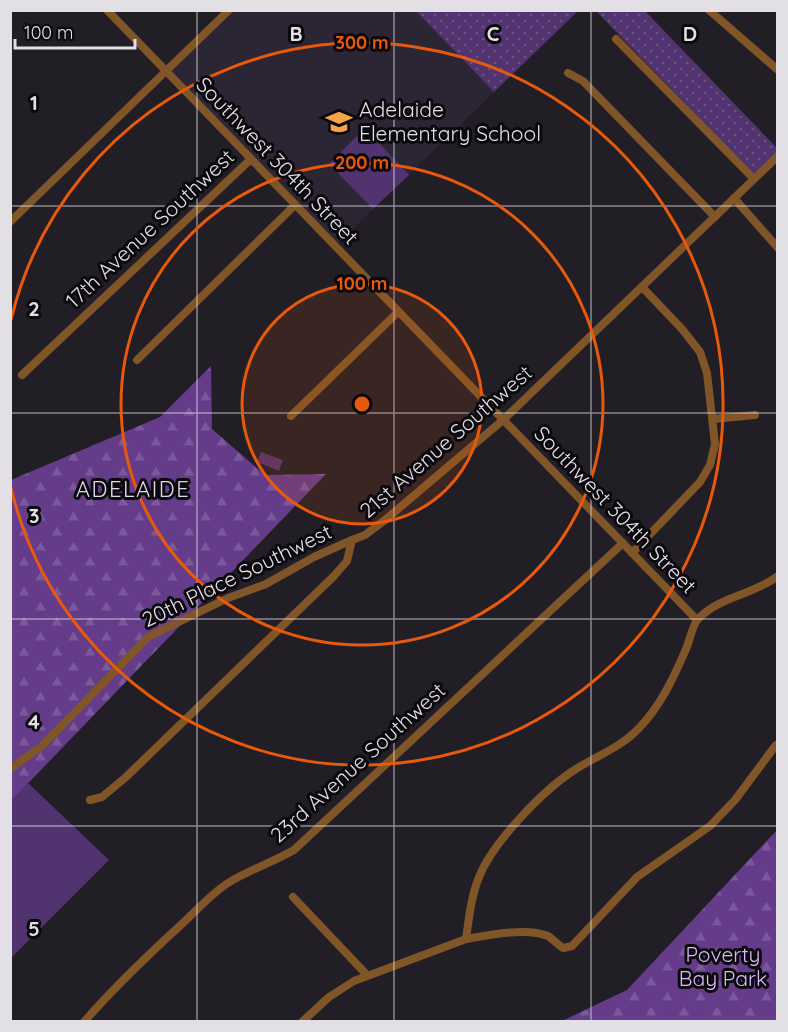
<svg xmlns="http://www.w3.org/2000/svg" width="788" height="1032" font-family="Quicksand,sans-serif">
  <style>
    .built { fill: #2c2634 }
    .green { fill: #51336f }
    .forest { fill: url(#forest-firs) }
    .park { fill: url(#park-dots) }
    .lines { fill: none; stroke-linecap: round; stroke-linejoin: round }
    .minor { stroke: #805527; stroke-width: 8 }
    .grid { fill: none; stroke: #e2e0e5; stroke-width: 1.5; stroke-opacity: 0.55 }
    .ring { fill: none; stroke: #e8590c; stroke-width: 3 }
    .labels { text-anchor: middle; stroke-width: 6; stroke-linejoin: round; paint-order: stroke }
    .poi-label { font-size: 21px; fill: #e2e0e5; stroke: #0b090d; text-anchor: start }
    .street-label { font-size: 21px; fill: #e2e0e5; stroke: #0b090d }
    .park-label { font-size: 21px; fill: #d7bafb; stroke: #0b090d }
    .neighbourhood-label { font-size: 22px; letter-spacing: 1.5px; fill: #ded9e4; stroke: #0b090d }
    .grid-label { font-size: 20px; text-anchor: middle; font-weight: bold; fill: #e2e0e5; stroke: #0b090d; stroke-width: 6; stroke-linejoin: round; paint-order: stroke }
    .centre { fill: #e8590c; stroke: #0b090d; stroke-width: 3 }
    .ring-label { font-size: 18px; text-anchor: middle; font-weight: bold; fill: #e8590c; stroke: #0b090d; stroke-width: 6; stroke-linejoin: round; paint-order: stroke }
  </style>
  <defs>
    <pattern id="forest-firs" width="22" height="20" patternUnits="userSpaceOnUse" patternTransform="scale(1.5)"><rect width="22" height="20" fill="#643c8a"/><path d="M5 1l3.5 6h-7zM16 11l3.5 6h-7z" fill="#7a589a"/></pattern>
    <pattern id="park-dots" width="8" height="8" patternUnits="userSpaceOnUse" patternTransform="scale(1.5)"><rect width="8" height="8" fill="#51336f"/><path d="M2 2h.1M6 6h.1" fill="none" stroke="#6a5083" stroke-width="1.8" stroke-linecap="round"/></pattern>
  </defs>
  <rect width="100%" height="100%" fill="#221e26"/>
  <path class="built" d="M229 11H416L494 92 335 246 166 71Z"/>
  <g class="green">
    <path d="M365 128 409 175 373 209 329 164Z"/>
    <path d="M261 452 283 460 279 471 257 462Z"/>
    <path d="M28 783 109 860 11 958V801Z"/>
  </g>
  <g class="forest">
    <path d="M211 366 212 429 265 475 326 474 11 801V480L160 417Z"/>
    <path d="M777 830V1021H562L627 990Z"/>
  </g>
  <g class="park">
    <path d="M416 11H578L494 92Z"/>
    <path d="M596 11H645L777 148V156L756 177Z"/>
  </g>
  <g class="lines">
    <g class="minor">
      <path d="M107 10 697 620"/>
      <path d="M709 10 778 70"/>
      <path d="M616 39 754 179"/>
      <path d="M568 73 583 81 715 217"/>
      <path d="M734 198 778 248"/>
      <path d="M10 222 229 10"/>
      <path d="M137 360 295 205"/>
      <path d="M22 375 251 159"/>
      <path d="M291 416 398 312"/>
      <path d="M713 419 755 415"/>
      <path d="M632 553 700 482 710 465 715 444 707 373 700 352 682 329 642 287"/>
      <path d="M10 769 43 745 148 637 228 598 266 584 314 557 352 540"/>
      <path d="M90 800 102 797 126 777 334 576 347 561 352 540 365 535 385 520 503 420 778 156"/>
      <path d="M293 897 367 975"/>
      <path d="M466 939C488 935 527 927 548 936 553 939 557 944 563 948L572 946 637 877 710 826 735 800 776 745"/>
      <path d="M84 1022C115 986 148 955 183 923 198 909 211 894 228 883 249 870 273 862 294 850L623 543"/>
      <path d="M302 1022 329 997 354 981 466 939C469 918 471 897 479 877 493 842 544 789 576 769 598 755 622 747 640 727 661 705 674 677 686 649 690 640 692 626 698 619 720 596 753 595 778 576"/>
    </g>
  </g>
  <path class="grid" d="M197 10V1022M394 10V1022M591 10V1022M10 206H778M10 413H778M10 619H778M10 826H778"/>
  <circle cx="362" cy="404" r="120" fill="#e8590c" fill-opacity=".12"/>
  <g class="ring">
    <circle cx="362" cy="404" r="120"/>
    <circle cx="362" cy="404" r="241"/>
    <path d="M11 320A361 361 0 1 1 11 488"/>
  </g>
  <defs>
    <g id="school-bare" transform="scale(2.07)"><path d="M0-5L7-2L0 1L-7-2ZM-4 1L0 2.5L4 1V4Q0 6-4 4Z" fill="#f6a246" stroke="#0b090d" stroke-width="2.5" paint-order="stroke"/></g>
  </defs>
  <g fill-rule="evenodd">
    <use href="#school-bare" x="339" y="122"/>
  </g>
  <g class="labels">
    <g class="poi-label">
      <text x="359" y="117">Adelaide<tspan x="359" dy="24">Elementary School</tspan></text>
    </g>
    <g class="street-label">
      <text transform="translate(277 161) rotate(46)" y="7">Southwest 304th Street</text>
      <text transform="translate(150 229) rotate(-43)" y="7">17th Avenue Southwest</text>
      <text transform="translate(446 442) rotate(-41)" y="7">21st Avenue Southwest</text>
      <text transform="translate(615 510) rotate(46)" y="7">Southwest 304th Street</text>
      <text transform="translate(237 576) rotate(-26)" y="7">20th Place Southwest</text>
      <text transform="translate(358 763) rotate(-42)" y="7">23rd Avenue Southwest</text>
    </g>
    <g class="park-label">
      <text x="723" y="962">Poverty<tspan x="723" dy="24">Bay Park</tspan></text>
    </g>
    <g class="neighbourhood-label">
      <text x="133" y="497">ADELAIDE</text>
    </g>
  </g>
  <g class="grid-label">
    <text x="296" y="41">B</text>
    <text x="493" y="41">C</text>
    <text x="690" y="41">D</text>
    <text x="34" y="110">1</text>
    <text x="34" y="316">2</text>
    <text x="34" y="523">3</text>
    <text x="34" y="729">4</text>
    <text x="34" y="936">5</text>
  </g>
  <circle cx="362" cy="404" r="9" class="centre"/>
  <g class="ring-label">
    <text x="362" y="49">300 m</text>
    <text x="362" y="169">200 m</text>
    <text x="362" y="290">100 m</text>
  </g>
  <rect width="788" height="1032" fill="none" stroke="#e2e0e5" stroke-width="24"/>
  <path d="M15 39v9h120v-9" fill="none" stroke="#e2e0e5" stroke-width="3"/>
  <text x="24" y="39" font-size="18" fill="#e2e0e5" stroke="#0b090d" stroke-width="4.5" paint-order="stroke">100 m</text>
</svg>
